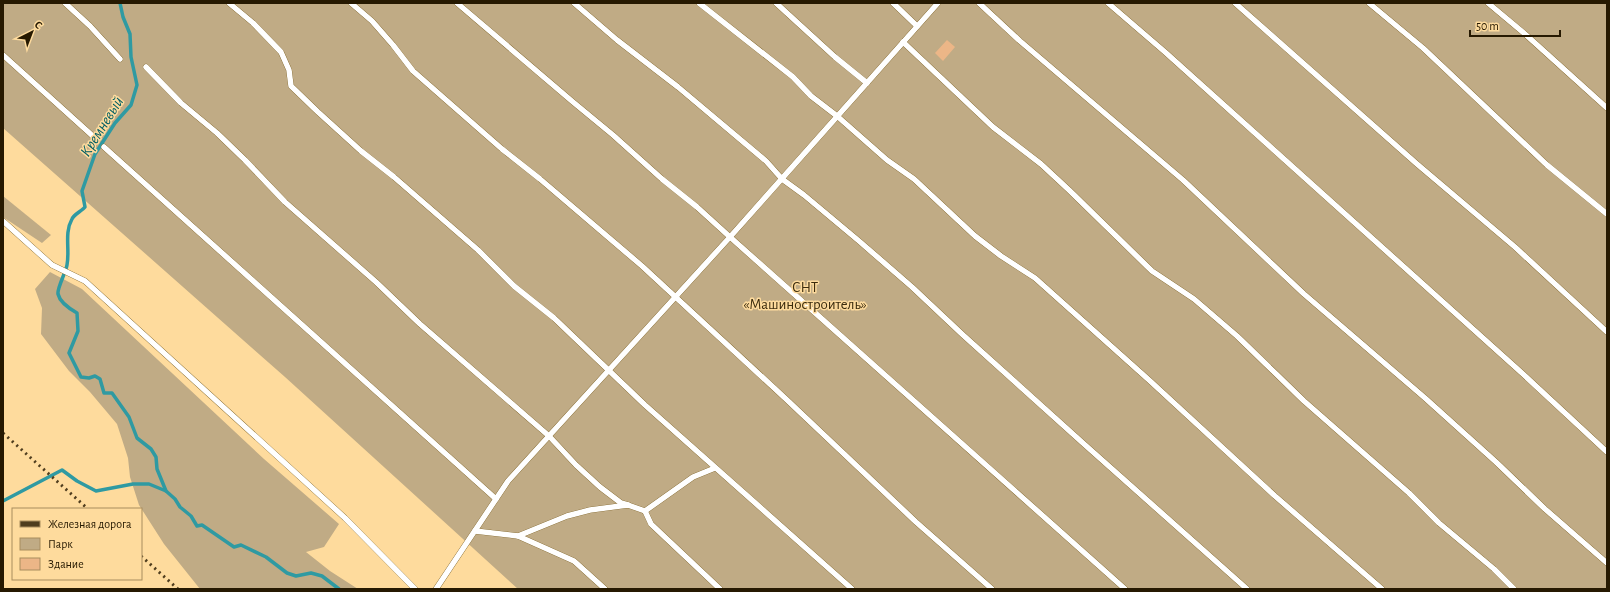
<svg xmlns="http://www.w3.org/2000/svg" width="1610" height="592" font-family="'Alegreya Sans',sans-serif">
  <style>
    .green { fill: #c0ab85 }
    .lines { fill: none; stroke-linecap: round; stroke-linejoin: round }
    .stream { stroke: #2f9aa2; stroke-width: 3.5 }
    .building { fill: #ecb687 }
    .service-casing { stroke: #70520f; stroke-width: 6 }
    .service { stroke: #fff; stroke-width: 5.5 }
    .rail { stroke: #4f3d1e; stroke-width: 3; stroke-dasharray: 2 4; stroke-linecap: butt }
    .labels { text-anchor: middle; stroke-width: 3; stroke-linejoin: round; paint-order: stroke }
    .park-label { font-size: 15px; fill: #3c2c0e; stroke: #fedb9d }
    .water-label { font-size: 16px; font-style: italic; fill: #005d63; stroke: #fedb9d }
  </style>
  <rect width="100%" height="100%" fill="#fedb9d"/>
  <g class="green">
    <path d="M3 3H1607V589H518L285 377 3 128Z"/>
    <path d="M3 196 51 235 42 243 3 217Z"/>
    <path d="M50 272 82 289 264 459 339 524 324 547 306 552 330 571 358 589H200L164 544 139 505 130 477 128 458 117 424 90 392 69 371 41 334 42 308 35 289Z"/>
  </g>
  <g class="lines">
    <g class="stream">
      <path d="M120 3 123 17 130 34 131 57 137 85 131 105 115 123 95 154 82 191 85 207C82 211 74 214 72 219 64 233 70 250 67 265 66 272 57 288 58 294 60 303 70 309 77 313L78 331 69 353 81 377 89 378 95 376 100 379 104 393H112L129 417 137 438 151 449 156 457 157 469 166 491 175 499 180 507 191 516 197 526 202 525 234 547 241 545 266 557 287 573 296 576 311 573 322 576 339 589"/>
      <path d="M3 501 62 470 77 481 96 491 133 484H149L166 491"/>
    </g>
  </g>
  <path class="building" d="M947 40 955 47 943 61 935 53Z"/>
  <g class="lines">
    <g class="service-casing">
      <g id="service">
        <path d="M65 3 90 26 120 59"/>
        <path d="M229 3 253 23 281 52 289 70 291 86 318 112 361 151 394 177 478 250 514 286 554 318 645 405 852 589"/>
        <path d="M351 3 372 21 393 45 413 71 502 149 540 179 642 266 786 399 916 522 992 589"/>
        <path d="M457 3 573 102 613 135 662 179 697 207 730 237 1125 589"/>
        <path d="M574 3 617 40 678 87 766 161 782 179 804 195 859 241 912 287 963 335 1084 444 1247 589"/>
        <path d="M699 3 793 77 811 96 837 116 887 160 914 179 975 236 1001 256 1035 278 1149 380 1275 496 1382 589"/>
        <path d="M776 3 835 57 867 83"/>
        <path d="M893 3 917 26"/>
        <path d="M979 3 1020 41 1183 180 1304 294 1425 398 1496 462 1545 509 1607 563"/>
        <path d="M1108 3 1165 52 1523 374 1607 452"/>
        <path d="M1235 3 1417 164 1515 247 1607 332"/>
        <path d="M1369 3 1423 48 1547 165 1607 214"/>
        <path d="M1488 3 1525 34 1607 108"/>
        <path d="M903 42 993 127 1041 164 1069 190 1152 271 1194 299 1237 336 1304 401 1409 493 1439 523 1494 569 1514 589"/>
        <path d="M3 55 95 138"/>
        <path d="M146 67 181 103 217 133 245 160 285 202 376 282 420 324 549 436 576 465 600 487 621 503 628 505"/>
        <path d="M104 147 496 499"/>
        <path d="M3 221 52 265 85 281 345 518 415 589"/>
        <path d="M645 511 651 524 720 589"/>
        <path d="M475 531 518 536 574 561 605 589"/>
        <path d="M518 536 567 516 590 510 628 505 645 511 693 477 715 468"/>
        <path d="M436 589 508 481 730 237 938 3"/>
      </g>
    </g>
    <use href="#service" class="service"/>
    <g class="rail">
      <path d="M3 433 88 509"/>
      <path d="M141 556 178 589"/>
    </g>
  </g>
  <g class="labels">
    <g class="park-label">
      <text x="805" y="292">СНТ<tspan x="805" dy="17">«Машиностроитель»</tspan></text>
    </g>
    <g class="water-label">
      <text transform="translate(101 126) rotate(-58)" y="6">Кремневый</text>
    </g>
  </g>
  <rect width="1610" height="592" fill="none" stroke="#261901" stroke-width="8"/>
  <rect x="12" y="508" width="130" height="72" fill="#fedb9d" stroke="#a88d5f"/>
  <rect x="20" y="521" width="20" height="6" fill="#4f3d1e" stroke="#a88d5f"/>
  <text x="48" y="528" font-size="12" fill="#261901">Железная дорога</text>
  <rect x="20" y="538" width="20" height="12" fill="#c0ab85" stroke="#a88d5f"/>
  <text x="48" y="548" font-size="12" fill="#261901">Парк</text>
  <rect x="20" y="558" width="20" height="12" fill="#ecb687" stroke="#a88d5f"/>
  <text x="48" y="568" font-size="12" fill="#261901">Здание</text>
  <g transform="translate(32 32) rotate(42)" stroke="#fedb9d" stroke-width="3" paint-order="stroke">
  <path d="M0-3L7 15L0 10L-7 15Z" fill="#261901"/>
  <text y="-6" font-size="11" font-weight="bold" text-anchor="middle" fill="#261901">С</text>
  </g>
  <path d="M1470 30v6h90v-6" fill="none" stroke="#261901" stroke-width="2"/>
  <text x="1476" y="30" font-size="12" fill="#261901" stroke="#fedb9d" stroke-width="3" paint-order="stroke">50 m</text>
</svg>
